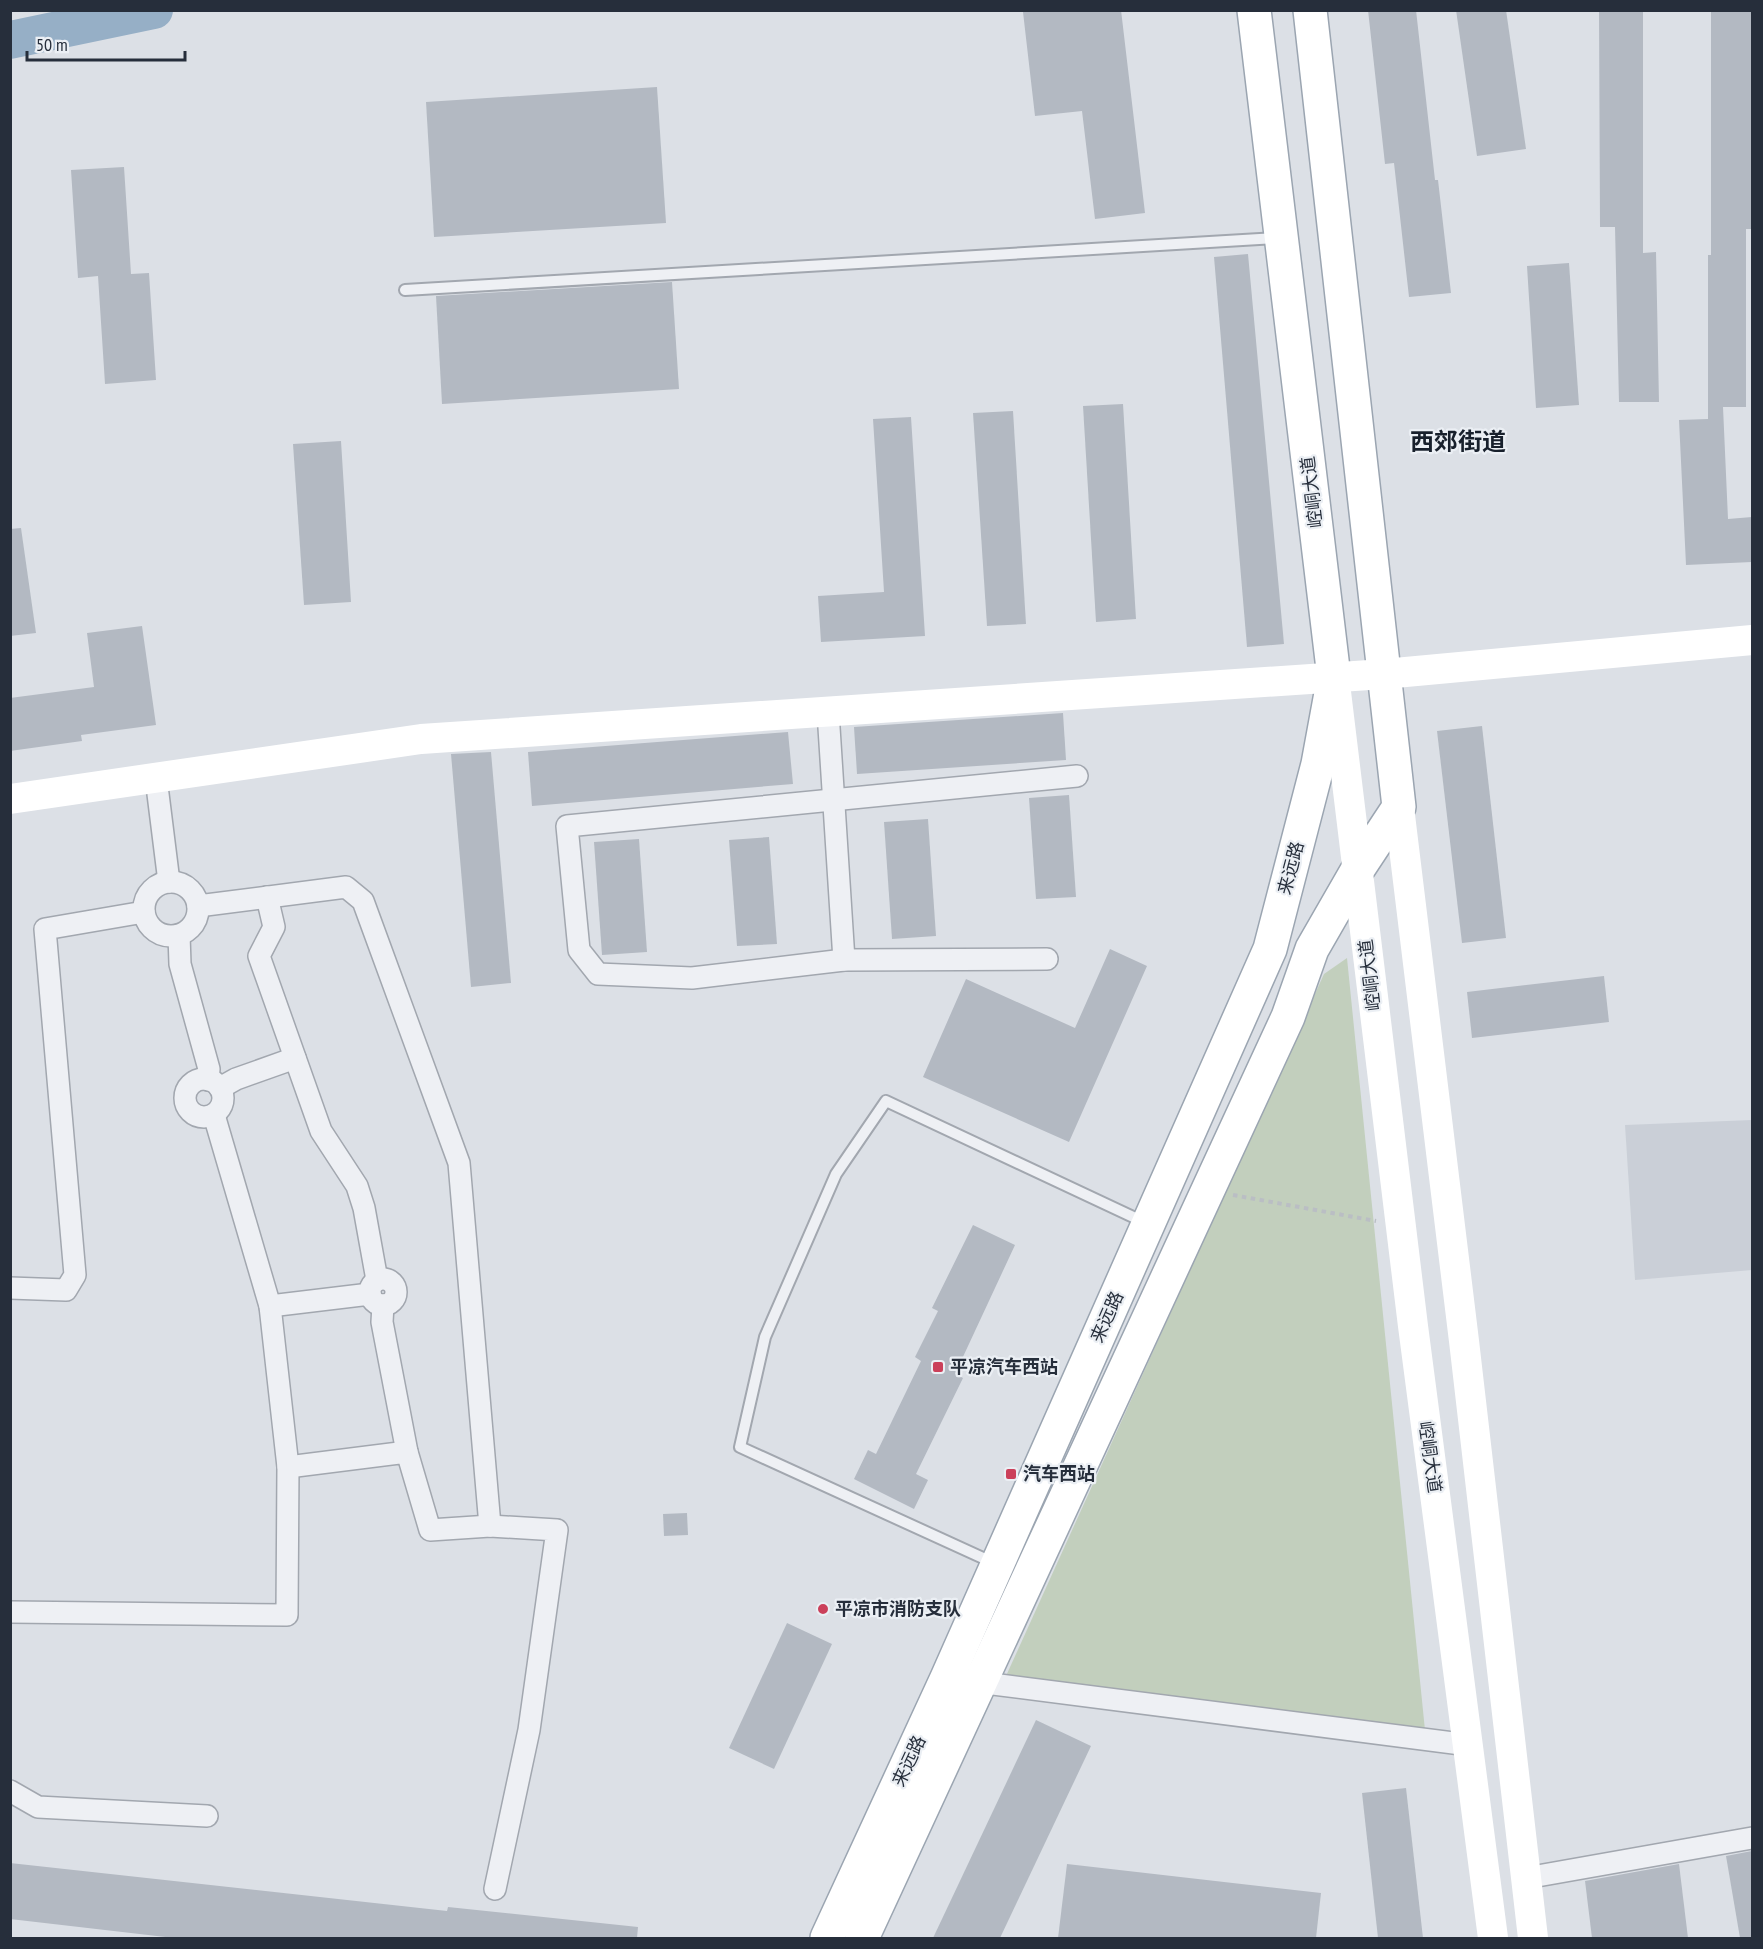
<svg xmlns="http://www.w3.org/2000/svg" width="1763" height="1949" font-family="'PT Sans Narrow','Noto Sans SC',sans-serif">
  <style>
    .built { fill: #cacfd7 }
    .green { fill: #c2cfbd }
    .lines { fill: none; stroke-linecap: round; stroke-linejoin: round }
    .river { stroke: #96afc6; stroke-width: 38 }
    .building { fill: #b3b9c2 }
    .lane-casing { stroke: #a2a7af; stroke-width: 14 }
    .street-casing { stroke: #a2a7af; stroke-width: 24 }
    .primary-casing { stroke: #9ba5b1; stroke-width: 36 }
    .path { stroke: #babec4; stroke-width: 4; stroke-dasharray: 4.5 4.5; stroke-linecap: butt }
    .lane { stroke: #eef0f4; stroke-width: 10 }
    .street { stroke: #eef0f4; stroke-width: 21 }
    .secondary { stroke: #fff; stroke-width: 30 }
    .primary { stroke: #fff; stroke-width: 33 }
    .poi-dot { fill: #cb405a; stroke: #ebeff4; stroke-width: 2 }
    .labels { text-anchor: middle; stroke-width: 4.5; stroke-linejoin: round; paint-order: stroke }
    .street-label { font-size: 18px; fill: #262e3b; stroke: #ebeff4 }
    .poi-label { font-size: 18px; font-weight: bold; fill: #262e3b; stroke: #ebeff4; text-anchor: start }
    .district-label { font-size: 24px; font-weight: bold; fill: #18202c; stroke: #ebeff4 }
  </style>
  <rect width="100%" height="100%" fill="#dce0e6"/>
  <path class="built" d="M1752 1120V1270L1635 1280 1625 1125Z"/>
  <path class="green" d="M1347 958 1426 1740 1006 1676 1324 974Z"/>
  <g class="lines">
    <path class="river" d="M10 40 154 10"/>
  </g>
  <g class="building">
    <path d="M1037 10H1121L1145 213 1095 219 1082 111 1035 116 1023 12Z"/>
    <path d="M1368 10H1416L1435 180H1438L1451 293 1409 297 1394 163 1385 164Z"/>
    <path d="M1456 10H1506L1526 149 1477 156Z"/>
    <path d="M1599 10H1643V253L1656 252 1659 402H1619L1615 227H1600Z"/>
    <path d="M1711 10H1751V229H1746V407H1723L1728 519 1752 517V562L1686 565 1679 420 1708 419V255H1711Z"/>
    <path d="M657 87 666 223 434 237 426 102Z"/>
    <path d="M124 167 131 274 149 273 156 380 105 384 98 276 78 278 71 170Z"/>
    <path d="M1248 254 1284 644 1247 647 1214 257Z"/>
    <path d="M1569 263 1579 405 1536 408 1527 266Z"/>
    <path d="M672 282 679 389 442 404 436 296Z"/>
    <path d="M1123 404 1136 619 1096 622 1083 406Z"/>
    <path d="M1013 411 1026 624 987 626 973 413Z"/>
    <path d="M911 417 925 636 821 642 818 596 884 592 873 419Z"/>
    <path d="M341 441 351 602 304 605 293 444Z"/>
    <path d="M21 528 36 633 10 636V529Z"/>
    <path d="M142 626 156 725 81 735 82 741 10 751V698L94 687 87 633Z"/>
    <path d="M1063 713 1066 760 857 774 854 727Z"/>
    <path d="M1482 726 1506 938 1462 943 1437 731Z"/>
    <path d="M788 732 793 784 532 806 528 752Z"/>
    <path d="M491 752 511 983 471 987 451 754Z"/>
    <path d="M1069 795 1076 897 1036 899 1029 798Z"/>
    <path d="M928 819 936 936 892 939 884 822Z"/>
    <path d="M769 837 777 944 737 946 729 840Z"/>
    <path d="M639 839 647 952 602 955 594 842Z"/>
    <path d="M1110 949 1147 966 1069 1142 923 1077 966 979 1075 1028Z"/>
    <path d="M1604 976 1609 1022 1472 1038 1467 992Z"/>
    <path d="M973 1225 1015 1245 955 1374 963 1378 916 1474 928 1480 914 1509 854 1479 868 1450 876 1454 921 1361 915 1357 938 1311 932 1308Z"/>
    <path d="M687 1513 688 1535 664 1536 663 1514Z"/>
    <path d="M787 1623 832 1644 774 1769 729 1748Z"/>
    <path d="M1036 1720 1091 1746 1000 1938H933Z"/>
    <path d="M1406 1788 1423 1938H1378L1362 1793Z"/>
    <path d="M1752 1851V1938H1740L1726 1856Z"/>
    <path d="M10 1863 447 1911 448 1907 638 1927 637 1938H174L10 1919Z"/>
    <path d="M1067 1864 1321 1893 1316 1938H1058Z"/>
    <path d="M1679 1864 1688 1938H1592L1585 1881Z"/>
  </g>
  <g class="lines">
    <g class="lane-casing">
      <g id="lane">
        <path d="M405 290 1278 238"/>
        <path d="M994 1563 740 1447 765 1337 836 1174 886 1101 1146 1223"/>
      </g>
    </g>
    <g class="street-casing">
      <g id="street">
        <path d="M828 712 844 960"/>
        <path d="M156 778 169 882"/>
        <circle cx="171" cy="909" r="27"/>
        <path d="M267 897 274 927 259 956 321 1131 357 1186 364 1208 377 1280"/>
        <path d="M198 906 346 887 363 901 459 1163 490 1526"/>
        <path d="M179 935 180 964 209 1069 208 1080"/>
        <path d="M1047 959 844 960 692 978 598 974 579 950 567 826 1077 776"/>
        <circle cx="204" cy="1098" r="19"/>
        <path d="M220 1088 236 1079 295 1058"/>
        <circle cx="383" cy="1292" r="13"/>
        <path d="M10 1288 66 1290 75 1275 45 929 144 912"/>
        <path d="M383 1305 382 1322 407 1452"/>
        <path d="M270 1306 370 1294"/>
        <path d="M288 1467 407 1452 430 1530 490 1526 557 1530 529 1730 495 1889"/>
        <path d="M10 1612 287 1615 288 1467 270 1306 214 1115"/>
        <path d="M969 1681 1469 1745"/>
        <path d="M10 1791 38 1807 207 1816"/>
        <path d="M1526 1878 1752 1838"/>
      </g>
    </g>
    <g class="primary-casing">
      <g id="primary">
        <path d="M827 1938 947 1678 1270 949 1318 764 1334 677 1254 10"/>
        <path d="M862 1938 1288 1017 1312 949 1358 869 1399 807 1310 10"/>
      </g>
    </g>
    <path class="path" d="M1233 1195 1376 1221"/>
    <use href="#lane" class="lane"/>
    <use href="#street" class="street"/>
    <g class="secondary">
      <path d="M1336 692 1413 1326 1493 1938"/>
      <path d="M10 799 421 739 1384 674 1752 640"/>
      <path d="M1399 807 1464 1341 1533 1938"/>
    </g>
    <use href="#primary" class="primary"/>
  </g>
  <g class="poi-dot">
    <rect x="932" y="1361" width="12" height="12" rx="3"/>
    <rect x="1005" y="1468" width="12" height="12" rx="3"/>
    <circle cx="823" cy="1609" r="6"/>
  </g>
  <g class="labels">
    <g class="street-label">
      <text transform="translate(1312 492) rotate(-97)" y="6">崆峒大道</text>
      <text transform="translate(1291 868) rotate(-75)" y="6">来远路</text>
      <text transform="translate(1370 975) rotate(-97)" y="6">崆峒大道</text>
      <text transform="translate(1107 1317) rotate(-66)" y="6">来远路</text>
      <text transform="translate(1430 1457) rotate(82)" y="6">崆峒大道</text>
      <text transform="translate(909 1761) rotate(-65)" y="6">来远路</text>
    </g>
    <g class="poi-label">
      <text x="950" y="1373">平凉汽车西站</text>
      <text x="1023" y="1480">汽车西站</text>
      <text x="835" y="1615">平凉市消防支队</text>
    </g>
    <g class="district-label">
      <text x="1458" y="450">西郊街道</text>
    </g>
  </g>
  <rect width="1763" height="1949" fill="none" stroke="#262e3b" stroke-width="24"/>
  <path d="M27 51v9h158v-9" fill="none" stroke="#262e3b" stroke-width="3"/>
  <text x="36" y="51" font-size="18" fill="#262e3b" stroke="#ebeff4" stroke-width="4.5" paint-order="stroke">50 m</text>
</svg>
